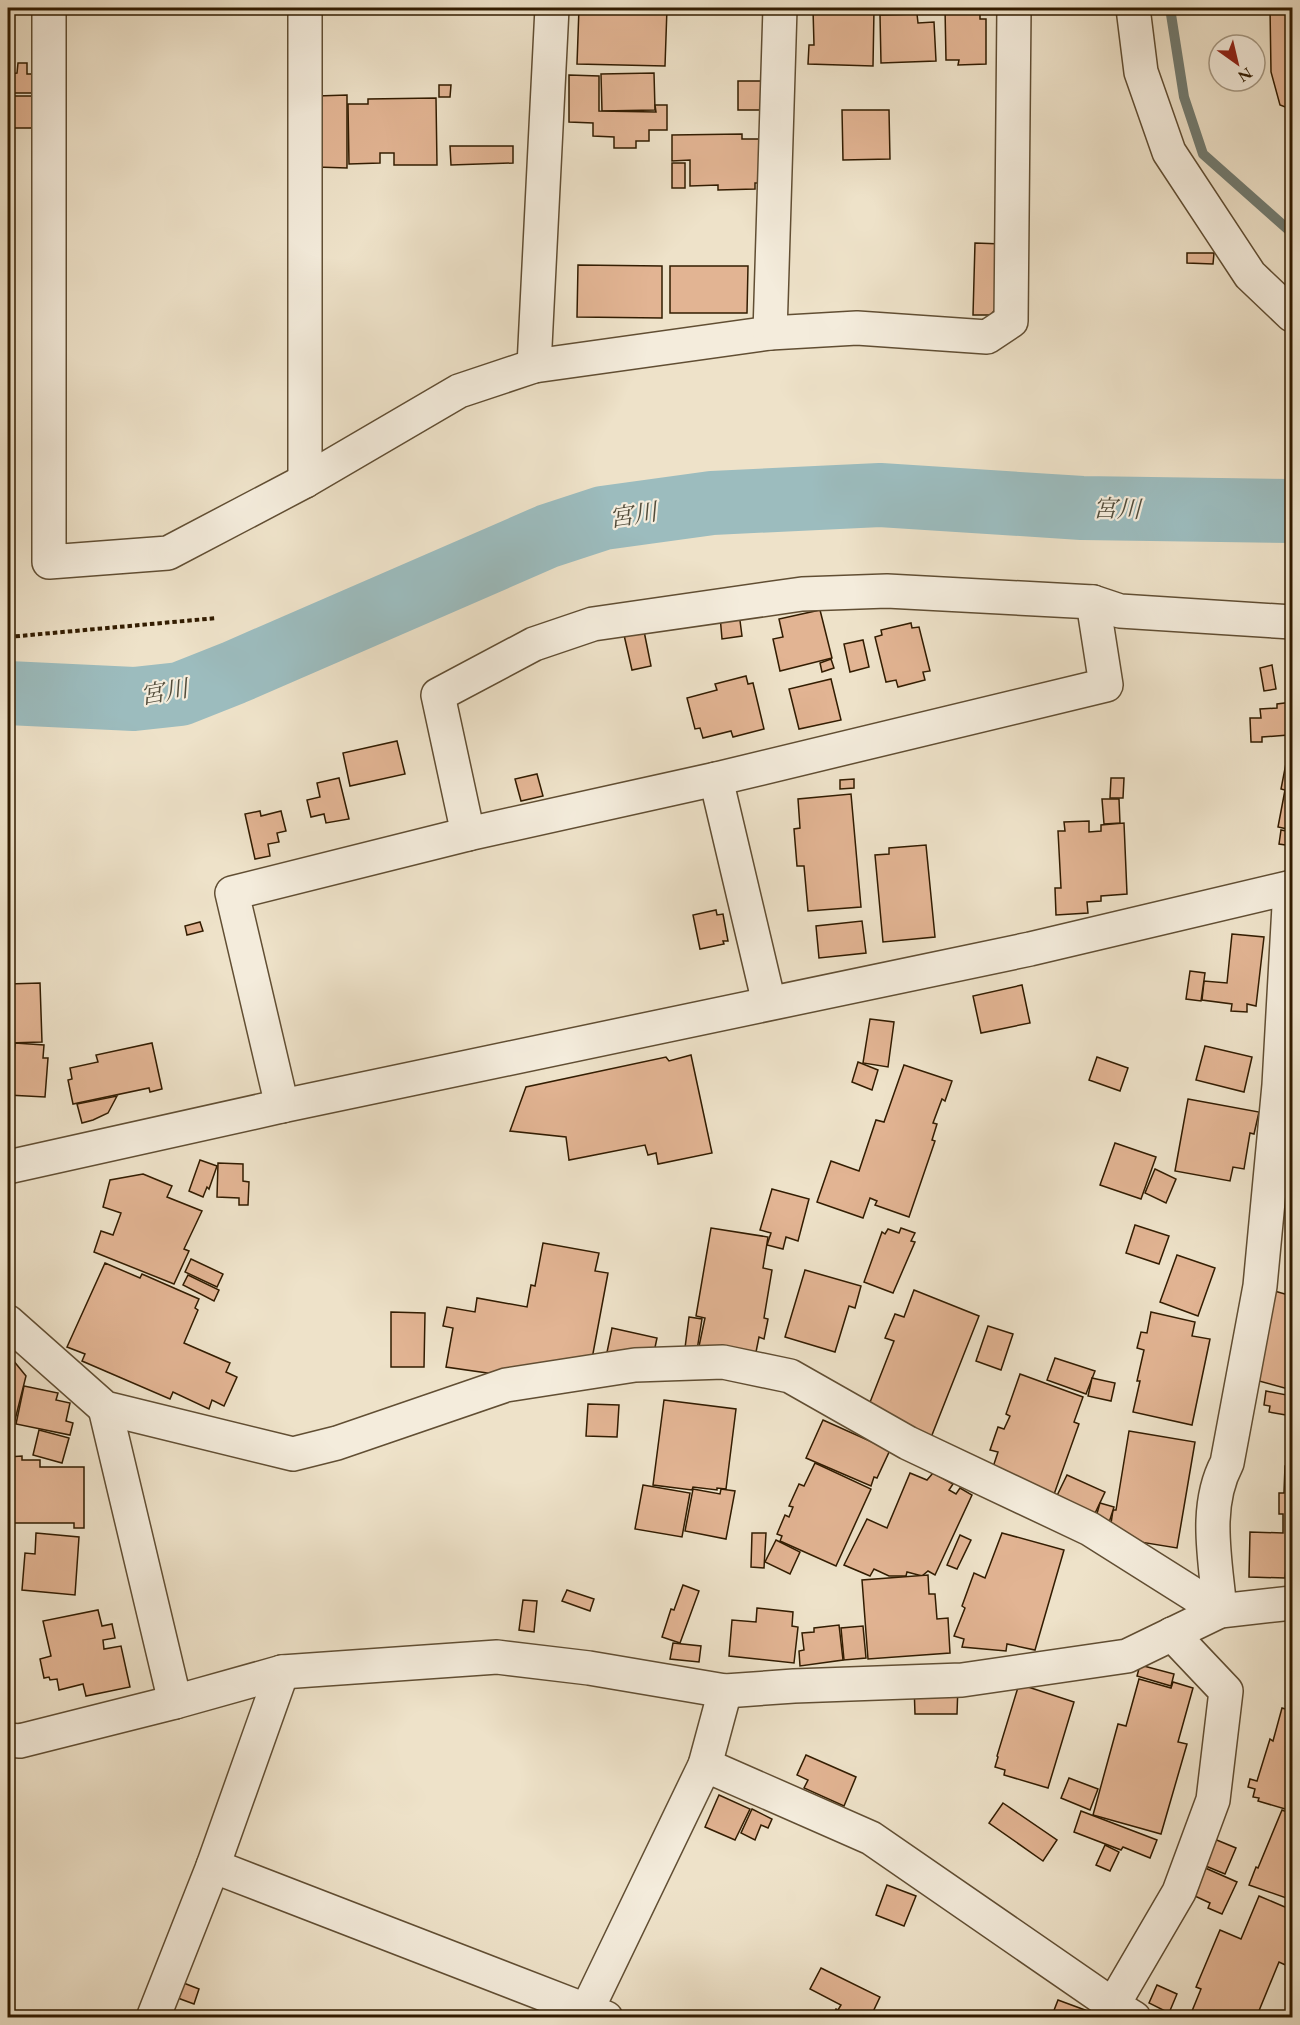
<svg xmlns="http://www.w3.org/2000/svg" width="1300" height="2025" font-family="'EB Garamond','Noto Serif JP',serif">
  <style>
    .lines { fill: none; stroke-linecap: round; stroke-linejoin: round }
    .stream { stroke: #727c72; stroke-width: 10 }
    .river { stroke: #9cbcbe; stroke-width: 64 }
    .building { fill: #e2b493; stroke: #321c01; stroke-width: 1.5 }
    .minor-casing { stroke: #614e33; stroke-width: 36 }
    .path { stroke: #321c01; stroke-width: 4; stroke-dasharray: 4.5 3; stroke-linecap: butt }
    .minor { stroke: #f4ecdc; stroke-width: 33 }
    .labels { text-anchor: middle; stroke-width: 4.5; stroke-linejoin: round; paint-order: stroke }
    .water-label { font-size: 24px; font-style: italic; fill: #524c3a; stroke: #f4ecdc }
  </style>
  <rect width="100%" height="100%" fill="#eee2c9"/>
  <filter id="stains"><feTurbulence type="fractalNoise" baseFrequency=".00333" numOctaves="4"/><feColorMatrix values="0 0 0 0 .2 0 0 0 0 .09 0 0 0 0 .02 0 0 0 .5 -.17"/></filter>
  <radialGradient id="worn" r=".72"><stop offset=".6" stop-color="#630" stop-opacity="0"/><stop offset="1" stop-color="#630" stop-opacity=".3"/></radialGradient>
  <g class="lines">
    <path class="stream" d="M1170 8 1184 97 1203 154 1292 233"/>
    <path class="river" d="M8 693 134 699 180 694 233 673 548 536 603 518 712 503 880 495 1082 508 1292 511"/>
  </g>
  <g class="building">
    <path d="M579 8H667L665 66 577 64Z"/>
    <path d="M945 8H980V19H986V64L958 65 959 60H946Z"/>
    <path d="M1270 8H1292V154L1287 136 1288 108 1280 105 1271 72Z"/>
    <path d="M813 9H874L873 66 808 64 809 45H814Z"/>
    <path d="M917 14 918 23 934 22 936 61 881 63 880 15Z"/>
    <path d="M18 63H27V74H36V93H8V74L17 73Z"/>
    <path d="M654 73 655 110 602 111 601 74Z"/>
    <path d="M569 75 599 76V111L656 112 655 105H667V130H649V141H636V148H614V137L593 136V123L569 122Z"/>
    <rect x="738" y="81" width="28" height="29"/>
    <path d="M439 85H451L450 97H439Z"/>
    <path d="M347 95V168L317 167V96Z"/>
    <rect x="8" y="96" width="29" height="32"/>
    <path d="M436 98 437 165H394V153H380V163L349 164 348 104H368V99Z"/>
    <path d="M842 110H889L890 159 843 160Z"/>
    <path d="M742 134V139H766L767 183H755V189L718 190V185L690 186V160L672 161V135Z"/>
    <path d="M450 146H513V163L451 165Z"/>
    <path d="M8 153H14L13 198H8Z"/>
    <rect x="672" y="163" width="13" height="25"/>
    <path d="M8 224H12L11 277H8Z"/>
    <path d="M975 243 1002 244 1001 301 991 315H973Z"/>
    <path d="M1187 253H1214L1213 264 1187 263Z"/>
    <path d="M578 265 662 266V318L577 317Z"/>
    <path d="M670 266H748L747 313H670Z"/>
    <path d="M820 610 832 658 780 671 773 639 783 637 779 619Z"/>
    <path d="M739 613 742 636 722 639 720 616Z"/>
    <path d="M911 623 912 628 919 627 930 671 923 672 925 680 898 687 896 680 886 682 875 637 882 635 881 630Z"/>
    <path d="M644 631 651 666 632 670 624 635Z"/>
    <path d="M863 640 869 667 850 672 844 644Z"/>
    <path d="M831 659 834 668 822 672 820 663Z"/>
    <path d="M1272 665 1276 689 1264 691 1260 668Z"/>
    <path d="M746 676 748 684 753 683 764 729 733 737 731 731 703 738 700 728 695 729 687 698 717 690 715 684Z"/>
    <path d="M831 679 841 720 799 729 789 689Z"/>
    <path d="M1292 702V722H1287L1288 735 1262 737V742H1251L1250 718H1261L1260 709 1277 708V704Z"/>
    <path d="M397 741 405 774 350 786 343 753Z"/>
    <path d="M1288 753H1292V830L1278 827 1285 790 1281 789Z"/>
    <path d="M537 774 543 796 521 801 515 779Z"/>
    <path d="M339 778 349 819 326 823 324 814 311 817 307 800 320 797 317 783Z"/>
    <path d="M1111 778H1124L1123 798H1110Z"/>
    <path d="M854 779V788L840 789V780Z"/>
    <path d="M851 794 861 907 808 911 804 866H797L794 829 800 828 798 799Z"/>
    <path d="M1102 799H1119L1120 823 1104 824Z"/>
    <path d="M260 811 261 816 281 811 286 831 277 833 279 842 268 844 270 856 255 859 245 814Z"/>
    <path d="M1089 821V832L1101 831V825L1124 823 1127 894 1101 896V901L1087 902 1088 913 1056 915 1055 888H1061L1058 831H1065L1064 822Z"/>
    <path d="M1281 830 1292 832V846L1279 844Z"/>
    <path d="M926 845 935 937 883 942 875 855 889 854V848Z"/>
    <path d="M716 910 717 915 723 914 728 941H723L724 944 700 949 693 915Z"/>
    <path d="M862 921 866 953 819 958 816 926Z"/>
    <path d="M200 922 203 931 187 935 185 926Z"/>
    <path d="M1232 934 1264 937 1256 1006 1247 1004V1012L1231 1011 1232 1004 1202 1000 1204 981 1227 983Z"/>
    <path d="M1190 971 1205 973 1201 1001 1186 999Z"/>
    <path d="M40 983 42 1042 8 1043V984Z"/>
    <path d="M1022 985 1030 1023 981 1033 973 996Z"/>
    <path d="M870 1019 894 1022 888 1067 863 1063Z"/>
    <path d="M15 1043 44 1045 43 1058H48L45 1097 8 1095V1054H14Z"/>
    <path d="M152 1043 162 1089 150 1092 149 1088 73 1104 68 1080 72 1079 70 1068 98 1062 96 1055Z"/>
    <path d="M1205 1046 1252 1057 1244 1092 1196 1080Z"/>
    <path d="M691 1055 712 1153 658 1164 656 1153 648 1155 645 1145 569 1160 566 1137 510 1131 526 1087 666 1057 669 1061Z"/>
    <path d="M1097 1057 1128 1068 1120 1091 1089 1080Z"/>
    <path d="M858 1062 878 1070 872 1090 852 1082Z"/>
    <path d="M904 1065 952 1081 945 1101 942 1099 933 1123 937 1124 932 1140 935 1141 909 1217 875 1205 877 1201 870 1198 863 1218 817 1202 831 1161 859 1171 876 1120 884 1122Z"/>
    <path d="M117 1096 108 1113 93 1120 82 1123 77 1104Z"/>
    <path d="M1188 1099 1259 1112 1254 1134 1250 1133 1244 1169 1233 1167 1230 1181 1175 1171Z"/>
    <path d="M1115 1143 1156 1157 1141 1199 1100 1185Z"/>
    <path d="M200 1160 217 1166 209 1189 207 1187 203 1197 189 1191Z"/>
    <path d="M218 1163 243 1164V1181L249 1182 248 1205H239V1198L217 1197Z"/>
    <path d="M1155 1169 1176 1179 1166 1203 1145 1193Z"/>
    <path d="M143 1174 172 1186 167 1197 202 1211 184 1249 189 1251 174 1284 94 1252 101 1231 113 1235 121 1213 103 1207 110 1180Z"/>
    <path d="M772 1189 809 1199 798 1241 786 1237 783 1249 767 1245 771 1233 760 1230Z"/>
    <path d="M1135 1225 1169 1236 1159 1264 1126 1253Z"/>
    <path d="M711 1228 768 1237 763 1268 772 1270 764 1318 768 1319 764 1339 759 1337 754 1362 698 1351 705 1318 696 1316Z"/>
    <path d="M901 1228 915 1233 911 1241 915 1242 893 1293 864 1282 882 1232 885 1234 888 1229 899 1233Z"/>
    <path d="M543 1243 599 1253 595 1271 608 1273 589 1375 522 1378 446 1367 453 1328 443 1326 447 1307 475 1312 477 1298 527 1307 531 1285 535 1286Z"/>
    <path d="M1177 1255 1215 1268 1198 1316 1160 1302Z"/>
    <path d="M191 1259 223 1274 217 1287 185 1272Z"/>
    <path d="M105 1263 140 1278 142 1274 199 1299 195 1308 198 1310 184 1343 230 1363 226 1372 237 1377 224 1406 212 1400 209 1409 173 1392 170 1399 82 1361 85 1354 67 1347Z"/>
    <path d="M805 1270 861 1286 855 1308 849 1306 835 1352 785 1337Z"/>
    <path d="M188 1275 219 1290 214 1301 183 1285Z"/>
    <path d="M914 1290 979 1316 930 1440 865 1415 894 1341 885 1338 895 1314 904 1317Z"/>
    <path d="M1271 1290 1292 1296V1390L1248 1378Z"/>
    <path d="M391 1312 425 1313 424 1367H391Z"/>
    <path d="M1151 1312 1195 1322 1192 1336 1210 1339 1192 1425 1133 1412 1140 1381H1137L1144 1350 1137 1348 1141 1332 1147 1333Z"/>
    <path d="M689 1317 702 1319 697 1350 685 1348Z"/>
    <path d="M988 1326 1013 1334 1001 1370 976 1361Z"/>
    <path d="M612 1328 657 1338 650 1371 605 1362Z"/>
    <path d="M8 1354 26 1376 14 1424 8 1422Z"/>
    <path d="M1055 1358 1095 1371 1086 1394 1047 1380Z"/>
    <path d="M1020 1374 1083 1397 1074 1422 1079 1424 1052 1500 991 1473 998 1452 990 1450 998 1427 1004 1429 1010 1416 1006 1414Z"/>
    <path d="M1092 1378 1115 1383 1111 1401 1088 1396Z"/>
    <path d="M24 1386 58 1393 56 1400 70 1403 66 1421 73 1423 70 1435 16 1424Z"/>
    <path d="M1266 1391 1292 1396V1416L1269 1412 1270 1406 1264 1405Z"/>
    <path d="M664 1400 736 1409 726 1489 717 1488V1490L693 1487 692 1490 653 1485Z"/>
    <path d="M588 1404 619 1405 617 1437 586 1436Z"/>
    <path d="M823 1420 890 1450 877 1478 874 1477 871 1486 806 1458Z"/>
    <path d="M39 1430 69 1438 62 1463 33 1455Z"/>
    <path d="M1129 1431 1195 1442 1177 1548 1109 1537 1113 1510H1116Z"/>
    <path d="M22 1456V1460H40V1467H84V1528H74V1523H8V1457Z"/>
    <path d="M815 1463 871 1489 836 1566 780 1541 782 1536 777 1534 785 1515 789 1517 793 1507 789 1506 799 1484 804 1486Z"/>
    <path d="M1285 1466H1292V1568H1286L1285 1578 1249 1577 1250 1532 1283 1533V1514H1279V1493H1284Z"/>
    <path d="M910 1473 927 1480 933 1473 953 1484 949 1490 956 1494 960 1488 972 1495 935 1575 928 1571 922 1576 907 1572 906 1576H889L874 1569 870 1576 844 1565 867 1519 887 1528Z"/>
    <path d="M1067 1475 1105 1492 1089 1526 1051 1508Z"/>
    <path d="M643 1485 690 1493 682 1537 635 1529Z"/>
    <path d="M693 1489 720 1494 721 1489 735 1491 726 1539 685 1531Z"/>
    <path d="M1100 1503 1114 1507 1107 1529 1094 1524Z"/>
    <path d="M36 1533 79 1537 75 1595 22 1590 25 1553 35 1554Z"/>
    <path d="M752 1533H766L764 1568 751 1567Z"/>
    <path d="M1002 1533 1064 1550 1035 1650 1007 1644 1006 1651 962 1647 964 1639 954 1636 965 1608 962 1606 974 1573 985 1578Z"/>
    <path d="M960 1535 971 1540 957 1569 947 1565Z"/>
    <path d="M776 1540 800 1552 790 1574 765 1562Z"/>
    <path d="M928 1575 929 1594H935L937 1619 948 1618 950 1653 868 1659 862 1580Z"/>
    <path d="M683 1585 699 1591 680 1643 662 1637 671 1609 674 1610Z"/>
    <path d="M567 1590 594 1599 590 1611 562 1601Z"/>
    <path d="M523 1600 537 1601 534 1632 519 1630Z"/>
    <path d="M757 1608 793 1612 792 1626 798 1627 794 1663 729 1656 732 1620 756 1622Z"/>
    <path d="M98 1610 102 1626 112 1624 115 1638 103 1640 104 1649 121 1646 130 1687 86 1696 83 1684 59 1690 57 1679 50 1680 49 1677 44 1678 40 1659 51 1656 43 1621Z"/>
    <path d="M839 1625 843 1660 800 1666 799 1651 804 1650 802 1633 814 1632V1628Z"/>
    <path d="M863 1626 866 1658 844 1660 841 1628Z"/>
    <path d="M673 1643 701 1646 699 1662 670 1659Z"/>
    <path d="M1140 1665 1174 1674 1171 1686 1137 1676Z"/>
    <path d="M1139 1679 1171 1688 1173 1682 1193 1688 1178 1742 1187 1744 1161 1834 1093 1815 1118 1724 1126 1726Z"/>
    <path d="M1019 1684 1074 1702 1048 1788 1004 1775 1005 1770 995 1767 998 1757 997 1756Z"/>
    <path d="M914 1685H958L957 1714H915Z"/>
    <path d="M1282 1708 1292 1711V1811L1258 1801 1259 1798 1253 1797 1255 1789 1248 1787 1250 1779 1257 1781 1270 1739 1273 1741Z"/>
    <path d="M806 1755 856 1777 844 1806 804 1788 808 1780 797 1775Z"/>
    <path d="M1069 1778 1098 1789 1090 1810 1061 1798Z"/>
    <path d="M719 1795 750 1809 735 1840 705 1827Z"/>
    <path d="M1003 1803 1057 1840 1043 1861 989 1823Z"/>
    <path d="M752 1809 772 1819 768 1828 761 1825 755 1840 741 1833Z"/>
    <path d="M1282 1810 1292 1814V1900L1249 1885 1256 1867 1258 1868Z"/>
    <path d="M1081 1811 1157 1840 1150 1858 1123 1847 1121 1850 1074 1832Z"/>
    <path d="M1207 1836 1236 1848 1225 1874 1196 1862Z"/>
    <path d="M1105 1845 1119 1852 1110 1871 1096 1865Z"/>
    <path d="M1187 1860 1237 1882 1222 1914 1208 1908 1210 1903 1175 1887Z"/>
    <path d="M887 1885 916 1896 904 1926 876 1915Z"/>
    <path d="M1259 1896 1292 1910V1968L1279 1962 1256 2018H1194L1190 2016 1201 1989 1196 1987 1220 1930 1241 1939Z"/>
    <path d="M821 1968 880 1997 870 2018H832L836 2009 838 2010 841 2005 810 1989Z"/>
    <path d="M181 1982 199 1989 194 2004 175 1997Z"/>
    <path d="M1157 1985 1177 1994 1169 2013 1149 2003Z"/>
    <path d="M1058 2000 1085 2010 1082 2018H1051Z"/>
  </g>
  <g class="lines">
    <g class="minor-casing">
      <g id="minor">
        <path d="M49 8V562L168 553 305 481 459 391 534 366 770 333 857 328 987 337 1011 321 1014 8"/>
        <path d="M1133 8 1141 72 1169 152 1250 275 1292 315"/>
        <path d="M770 333 780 8"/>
        <path d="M534 366 552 8"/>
        <path d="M305 481V8"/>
        <path d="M716 779 769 1003"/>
        <path d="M468 834 716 779 1106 685 1093 602"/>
        <path d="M282 1106 232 893 468 834 438 695 534 644 593 624 802 594 887 591 1093 602 1120 611 1292 622"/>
        <path d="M8 1167 282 1106 1030 949 1292 887"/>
        <path d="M8 1322 105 1408 293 1454 337 1443 506 1385 635 1365 723 1362 790 1376 908 1443 1090 1529 1220 1611"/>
        <path d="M105 1408 175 1702"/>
        <path d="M1220 1611C1216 1562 1203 1508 1227 1463L1260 1286 1279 1085 1290 888"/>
        <path d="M8 1740 20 1741 175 1702 282 1672 497 1657 589 1668 725 1691 794 1686 962 1680 1127 1656 1220 1611 1292 1603"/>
        <path d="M705 1765 871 1838 1113 2005 1134 2018"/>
        <path d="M213 1866 606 2018"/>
        <path d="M1113 2005 1179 1892 1213 1800 1226 1691 1172 1634"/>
        <path d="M153 2018 213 1866 282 1672"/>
        <path d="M583 2018 705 1765 725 1691"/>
      </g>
    </g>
    <path class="path" d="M8 637 217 618"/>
    <use href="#minor" class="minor"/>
  </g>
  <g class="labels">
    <g class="water-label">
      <text transform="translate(1117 509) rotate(1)" y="8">宮川</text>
      <text transform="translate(633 515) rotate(-9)" y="8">宮川</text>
      <text transform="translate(164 692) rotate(-10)" y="8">宮川</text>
    </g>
  </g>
  <rect width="1300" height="2025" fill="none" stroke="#eee2c9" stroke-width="30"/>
  <rect x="9" y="9" width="1282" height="2007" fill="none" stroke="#321c01" stroke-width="3"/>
  <rect x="15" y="15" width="1270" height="1995" fill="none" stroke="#321c01" stroke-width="1.5"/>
  <g transform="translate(1237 63) rotate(146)"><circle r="28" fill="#f4ecdc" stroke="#a69984" stroke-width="1.5"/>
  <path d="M0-4.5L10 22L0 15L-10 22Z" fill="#8f2418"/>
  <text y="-9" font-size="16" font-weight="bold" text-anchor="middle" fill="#321c01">N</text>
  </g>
  <rect width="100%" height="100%" filter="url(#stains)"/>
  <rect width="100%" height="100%" fill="url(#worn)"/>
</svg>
